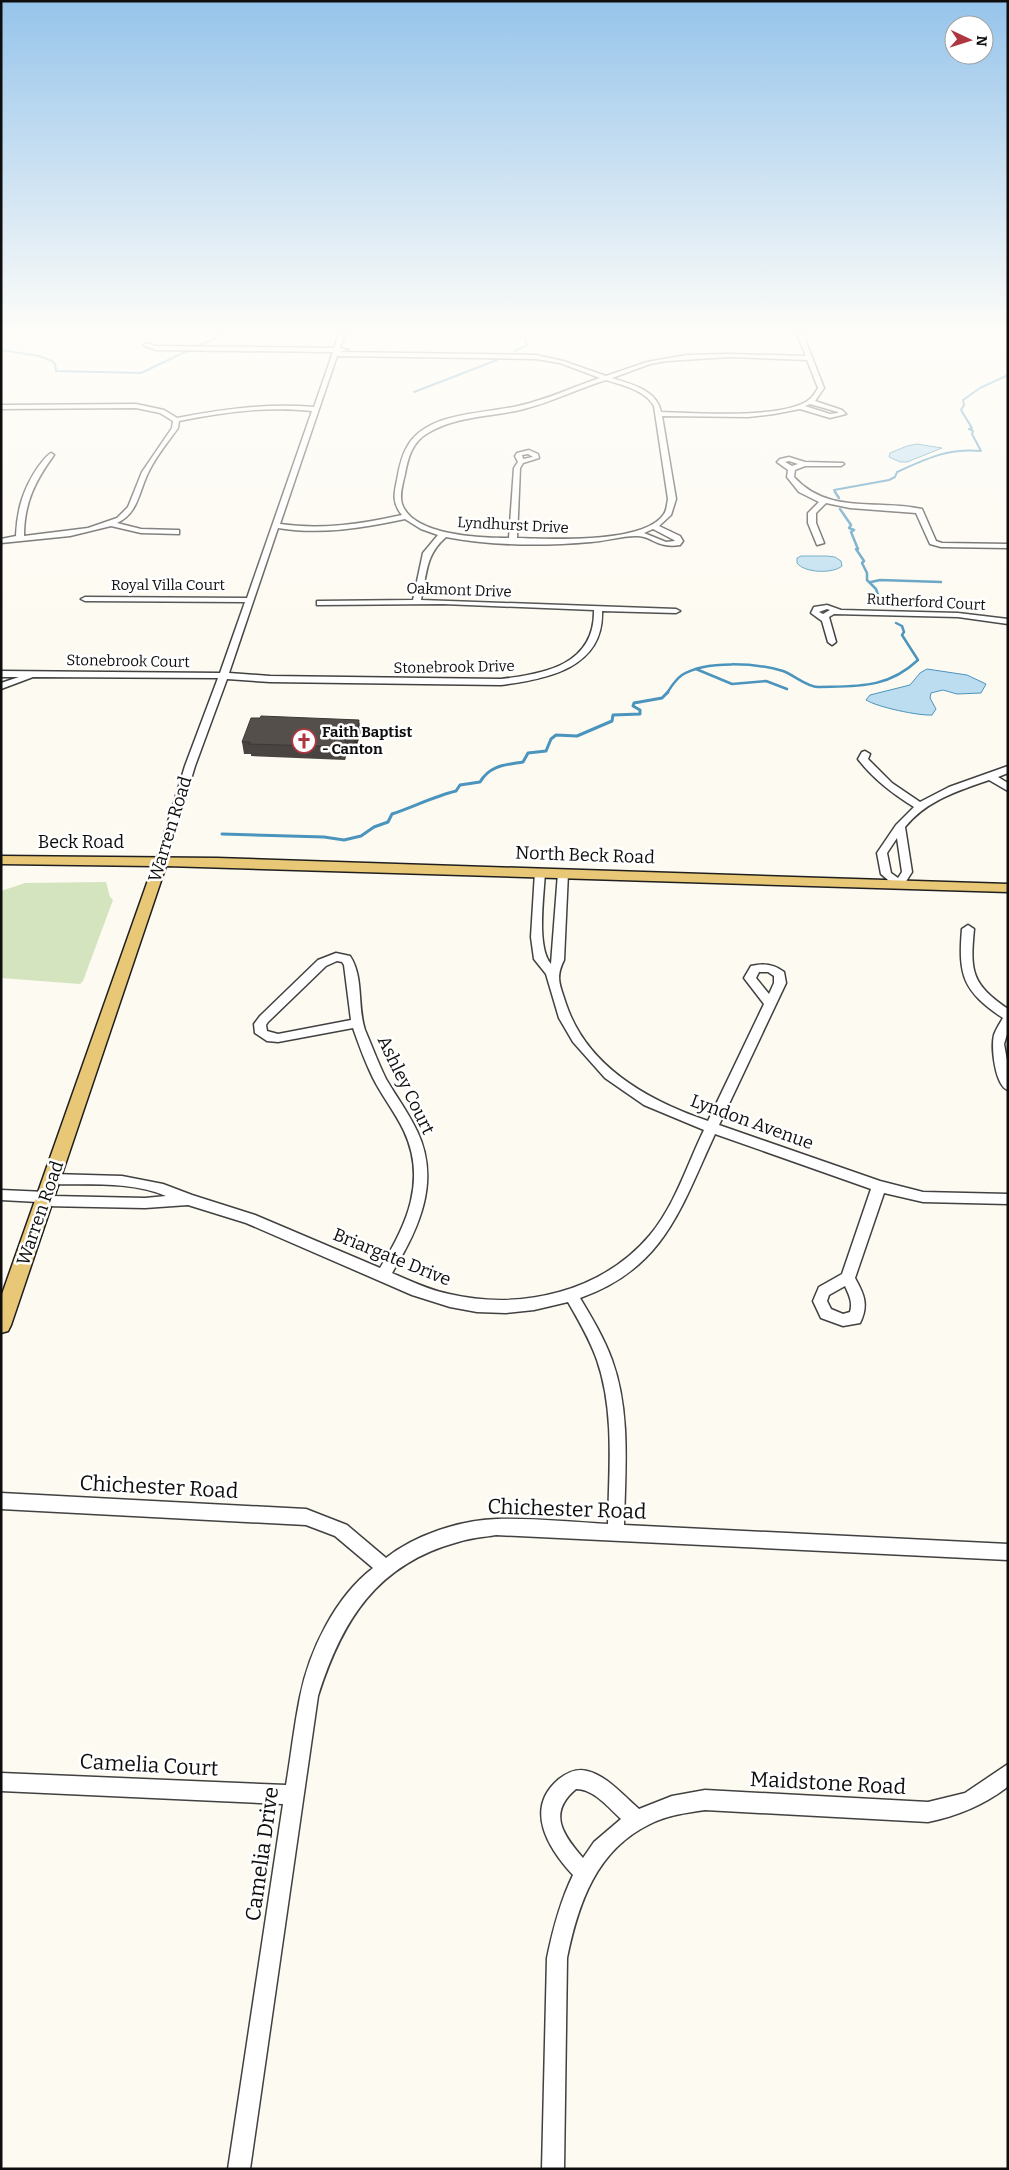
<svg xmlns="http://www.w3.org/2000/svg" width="1009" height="2170" font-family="Bitter,serif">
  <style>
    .green { fill: #d3e4be }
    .water { fill: #bbddef; stroke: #4b94bd }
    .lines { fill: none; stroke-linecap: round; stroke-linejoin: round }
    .stream-far2 { stroke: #4b94bd; stroke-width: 2 }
    .stream-far1 { stroke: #4b94bd; stroke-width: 2.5 }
    .stream { stroke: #4b94bd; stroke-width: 3 }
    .minor-casing { stroke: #414141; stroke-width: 3 }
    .major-casing { stroke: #1f1f1f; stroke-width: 3 }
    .minor { fill: #fff; fill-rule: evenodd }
    .major { fill: #e8c876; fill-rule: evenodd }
    .wall { fill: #494441 }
    .shaded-wall { fill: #3c3735 }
    .building { fill: #554f4c; stroke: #3c3735 }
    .labels { text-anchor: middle; stroke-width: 5; stroke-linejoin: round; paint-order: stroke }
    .far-street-label { font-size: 15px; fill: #0e0e0e; stroke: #fff }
    .far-poi-label { font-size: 15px; font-weight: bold; fill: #0e0e0e; stroke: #fff; text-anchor: start }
    .street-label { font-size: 18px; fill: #0e0e0e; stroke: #fff }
    .near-street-label { font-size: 21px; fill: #0e0e0e; stroke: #fff }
  </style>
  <rect width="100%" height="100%" fill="#fdfaf1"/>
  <path class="green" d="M106 882 110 897 113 900 83 981 80 984 1 978V891L25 883Z"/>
  <g class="water">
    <path d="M917 444 942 448 907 462H900L889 457 890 453 907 446Z"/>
    <path d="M801 556H827L835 557 841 561 842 566C833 574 804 573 797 563V558Z"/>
    <path d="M927 669 967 675 986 684 981 693 957 694 943 690 931 693 930 698 936 709 932 715C919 716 877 707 866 700L870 695 910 685 920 673Z"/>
  </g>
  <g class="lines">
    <g class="stream-far2">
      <path d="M198 346 224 334"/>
      <path d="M1 350 39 356 52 361 55 364 56 371 141 373 187 351"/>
      <path d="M515 351 527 345 525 334"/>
      <path d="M414 392 497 360"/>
      <path d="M836 493 834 490 889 480 895 477 897 472C926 459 947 448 981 451L972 434 973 431 969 429 972 428 961 410 964 405 963 400 980 388 1008 375"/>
    </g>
    <g class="stream-far1">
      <path d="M835 492 839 498"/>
      <path d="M840 509 851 525 849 528 854 530 851 532 858 549H856L864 561 862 563 867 573V580L876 589 881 603"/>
      <path d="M871 582 880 580 941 582"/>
      <path d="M696 669 732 684 766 681 787 689"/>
      <path d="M667 693C671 687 675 680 682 675 705 660 757 663 783 671 794 675 807 687 818 687 857 686 887 689 918 660L902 635 904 632 902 626 896 623"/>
    </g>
    <path class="stream" d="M222 834 324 837 344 840 361 836 374 827 388 822 392 814C413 807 435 796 456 791L460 785 480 782C490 765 505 765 523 762L528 753 546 751 551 739 556 735 577 736 612 721 613 715 640 714V710L633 706 634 703 662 698 668 692"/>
    <g class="minor-casing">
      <g id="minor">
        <path d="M339 334H345L340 348 348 350 339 352 536 355 563 361 606 376 647 362 687 355 729 354 806 356 797 334H803L824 388 815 401 842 410 846 414 830 418 800 409 774 414 748 417 662 416 676 499 671 515 659 526 680 536 683 541 680 545C657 549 651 535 636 536 621 536 606 541 591 542 544 546 492 546 446 537 425 555 427 574 421 600L676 609 680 611 676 613 602 611C604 668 547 679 501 685L270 682 227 679 195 766 166 861 161 864 157 863 156 861 185 766 218 678 33 677 1 689V683L19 677H1V671L220 673 245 602 85 601 81 599 85 597 247 598 312 411C267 406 224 412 179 421L178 428C168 442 157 455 149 471 139 490 139 513 117 523L141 529 176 530H179V534L141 533 111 526 70 536 1 543V539L16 536C17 510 23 489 38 467 42 462 46 456 51 453L54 455C35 481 24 503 24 536L88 528 117 518 128 507 142 472 172 428 173 421 160 413 136 408 1 409V405L136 404 164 410 177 418C223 409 267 403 314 407L333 352 156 350 143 345 146 343 156 346 334 348ZM337 356 536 359 560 363 600 378C573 387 546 400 518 406 483 414 426 412 407 447 401 457 399 469 397 480 394 494 392 503 402 515 362 524 321 530 280 524ZM729 357 807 360 818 388C816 391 814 395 811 398 788 420 693 413 661 412 657 390 631 384 612 378L650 364 667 361ZM606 380C622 385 645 390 654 406L668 499C667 503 667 510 664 514 645 544 550 539 517 538L520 468 523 463 539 458 538 454 529 450 517 453 515 456 518 462 514 468 509 538C482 538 413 536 402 504 399 495 403 483 405 474 408 458 412 442 428 433 456 416 489 417 520 410 550 403 577 389 606 380ZM810 404 838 412V413L830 414 805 406ZM528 454 533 457 523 459 522 455ZM405 519 421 529 438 535 423 553 413 600 320 601H317V605L443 604 594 610C595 665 545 674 501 679L270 676 229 673 278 528C321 535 363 528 405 519ZM653 529 674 540 675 541 666 542 644 533Z"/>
        <path d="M789 457 805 462 843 463 844 464 841 466H805L795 470 794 477C829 515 875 499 922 509L936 541 942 543 1008 544V548L941 547 930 544 916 513 850 508 826 503 816 513V523L824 543 817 545 808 523V513L819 502 799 492 787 477 788 470 777 462 780 459ZM789 461 798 464 792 466 785 462Z"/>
        <path d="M827 605 841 610 958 613 1008 619V624L958 617 834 614 829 617 836 642 832 645 828 642 822 621 811 613 814 607ZM827 609 830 610 823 614 819 612Z"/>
        <path d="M865 751 870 754 868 759 892 783 920 802 949 787 1008 766V773L998 777 1008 783V791L989 780C958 791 927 800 905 827L912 872 903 886H895L881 874 877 853 896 825 914 807C893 794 873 779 858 759L862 752ZM897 838 902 872 898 878 891 873 887 853Z"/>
        <path d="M540 869 545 872C544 895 536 947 551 964L558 873 563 870 568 873 564 960C555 978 560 985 566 1004 587 1067 649 1101 708 1121L764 1004 744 978 751 966C763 963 774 964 784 972L786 983 719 1125 880 1181 923 1192 1008 1194V1204L923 1202 884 1193 855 1278C864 1294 869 1305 860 1323L843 1326 821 1318 813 1301 819 1287 842 1274 871 1189 715 1134C681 1207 665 1268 580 1298 592 1318 604 1338 612 1360 631 1412 625 1471 624 1525L1008 1544V1560L496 1535C484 1537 470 1538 458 1542 377 1564 342 1620 318 1696L250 2169H228L283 1804 1 1791V1773L286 1785C291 1756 294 1726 300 1697 309 1651 335 1597 373 1568L335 1536 306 1525 1 1509V1493L306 1509 347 1525 386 1558C415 1535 460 1520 497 1519 534 1518 571 1522 608 1524 609 1471 615 1412 597 1360 590 1340 579 1321 568 1302L534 1310 506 1313 477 1312 450 1307 412 1295 246 1223 188 1205 145 1208 44 1206 38 1202 1 1200V1190L46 1192 52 1196 145 1198 166 1196C131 1181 89 1185 52 1184L47 1183 45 1179 47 1175 52 1174 122 1176 163 1184 192 1195 255 1215 380 1268C407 1225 427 1180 404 1131 395 1112 382 1096 373 1078 365 1062 359 1045 353 1028L278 1042 267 1041 255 1033 254 1024 260 1016 318 960 336 953 350 956C364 977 357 1006 365 1030 372 1046 378 1063 386 1079 396 1096 408 1112 417 1131 441 1181 419 1229 392 1273 410 1281 429 1290 449 1294 521 1311 602 1292 650 1235 675 1205 687 1165 704 1130L644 1105 605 1078 573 1042 559 1018 546 974 534 959 531 937 535 872ZM337 961 342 962 344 965 351 1020 278 1034 267 1031 266 1025 268 1022 326 966ZM759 972H768L774 976V983L769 994 756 978ZM845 1286C849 1295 853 1302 850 1312L843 1314 831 1309 827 1301 829 1295Z"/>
        <path d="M968 925 974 929C970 971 971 984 1008 1009V1031L1004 1044 1008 1066V1090C995 1086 991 1047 994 1035 996 1029 1000 1023 1003 1018 963 991 958 976 962 929Z"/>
        <path d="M1008 1764V1786L1006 1788C982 1806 957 1816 928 1822L705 1810C686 1813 667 1815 650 1824 596 1850 578 1904 567 1958L564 2169H542L547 1958C553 1929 560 1902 573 1875 549 1849 523 1809 559 1779 567 1773 576 1768 587 1771 606 1775 624 1796 639 1809L672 1796 705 1790 928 1802 965 1793ZM576 1789C594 1789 609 1808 621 1819L594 1842 583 1858C563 1835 547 1813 576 1789Z"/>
      </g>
    </g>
    <g class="major-casing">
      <path id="major" d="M1 856 217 858 1008 884V892L166 866 11 1325 8 1331 1 1333V1297L153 866 1 864Z"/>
    </g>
    <use href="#minor" class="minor"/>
    <use href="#major" class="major"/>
  </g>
  <path class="wall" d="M361 732 355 751H347L345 760 251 756V754H244L242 742Z"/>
  <g class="shaded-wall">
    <path d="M359 720 361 732 355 751 354 739Z"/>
    <path d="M346 739 347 751 345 760 344 747Z"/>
  </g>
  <path class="building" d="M261 716 359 720 354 739H346L344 747 249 744 250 742H242L251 718H260Z"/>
  <linearGradient id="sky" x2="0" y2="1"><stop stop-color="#96c4eb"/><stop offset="0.52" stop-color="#fefdf9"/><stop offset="1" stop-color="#fefdf9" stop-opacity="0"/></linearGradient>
  <rect width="1009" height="638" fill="url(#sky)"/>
  <defs>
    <g id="church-ring" transform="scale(1.25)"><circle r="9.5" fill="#fff" stroke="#ad3641" stroke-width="1.5"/><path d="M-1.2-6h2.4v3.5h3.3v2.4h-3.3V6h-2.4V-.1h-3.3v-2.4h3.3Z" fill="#ad3641"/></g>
  </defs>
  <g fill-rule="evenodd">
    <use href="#church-ring" x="304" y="741"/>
  </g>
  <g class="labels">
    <g class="far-street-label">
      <text transform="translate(513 525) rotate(3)" y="5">Lyndhurst Drive</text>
      <text x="168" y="590">Royal Villa Court</text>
      <text transform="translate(459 590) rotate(2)" y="5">Oakmont Drive</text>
      <text transform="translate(926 602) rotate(3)" y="5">Rutherford Court</text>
      <text transform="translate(128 661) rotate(1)" y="5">Stonebrook Court</text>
      <text transform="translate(454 667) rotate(-1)" y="5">Stonebrook Drive</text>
    </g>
    <g class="far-poi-label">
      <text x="322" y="737">Faith Baptist<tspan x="322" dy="17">- Canton</tspan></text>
    </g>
    <g class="street-label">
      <text transform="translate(170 829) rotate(-73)" y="6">Warren Road</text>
      <text x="81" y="848">Beck Road</text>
      <text transform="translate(585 855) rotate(2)" y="6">North Beck Road</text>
      <text transform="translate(406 1085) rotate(64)" y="6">Ashley Court</text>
      <text transform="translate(752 1122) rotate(20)" y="6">Lyndon Avenue</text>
      <text transform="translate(40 1213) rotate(-71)" y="6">Warren Road</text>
      <text transform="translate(392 1257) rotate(22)" y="6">Briargate Drive</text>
    </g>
    <g class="near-street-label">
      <text transform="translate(159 1487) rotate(3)" y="7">Chichester Road</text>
      <text transform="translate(567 1509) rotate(2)" y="7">Chichester Road</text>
      <text transform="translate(149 1765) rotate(3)" y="7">Camelia Court</text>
      <text transform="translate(828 1783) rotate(3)" y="7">Maidstone Road</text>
      <text transform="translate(262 1854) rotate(-82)" y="7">Camelia Drive</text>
    </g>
  </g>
  <rect width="1009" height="2170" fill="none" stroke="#0e0e0e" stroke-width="5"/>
  <g transform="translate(969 40) rotate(94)"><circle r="24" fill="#ffffff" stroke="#9f9f9f"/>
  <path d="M0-4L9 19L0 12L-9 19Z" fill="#ad3641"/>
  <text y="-8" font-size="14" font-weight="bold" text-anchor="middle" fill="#0e0e0e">N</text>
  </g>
</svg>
